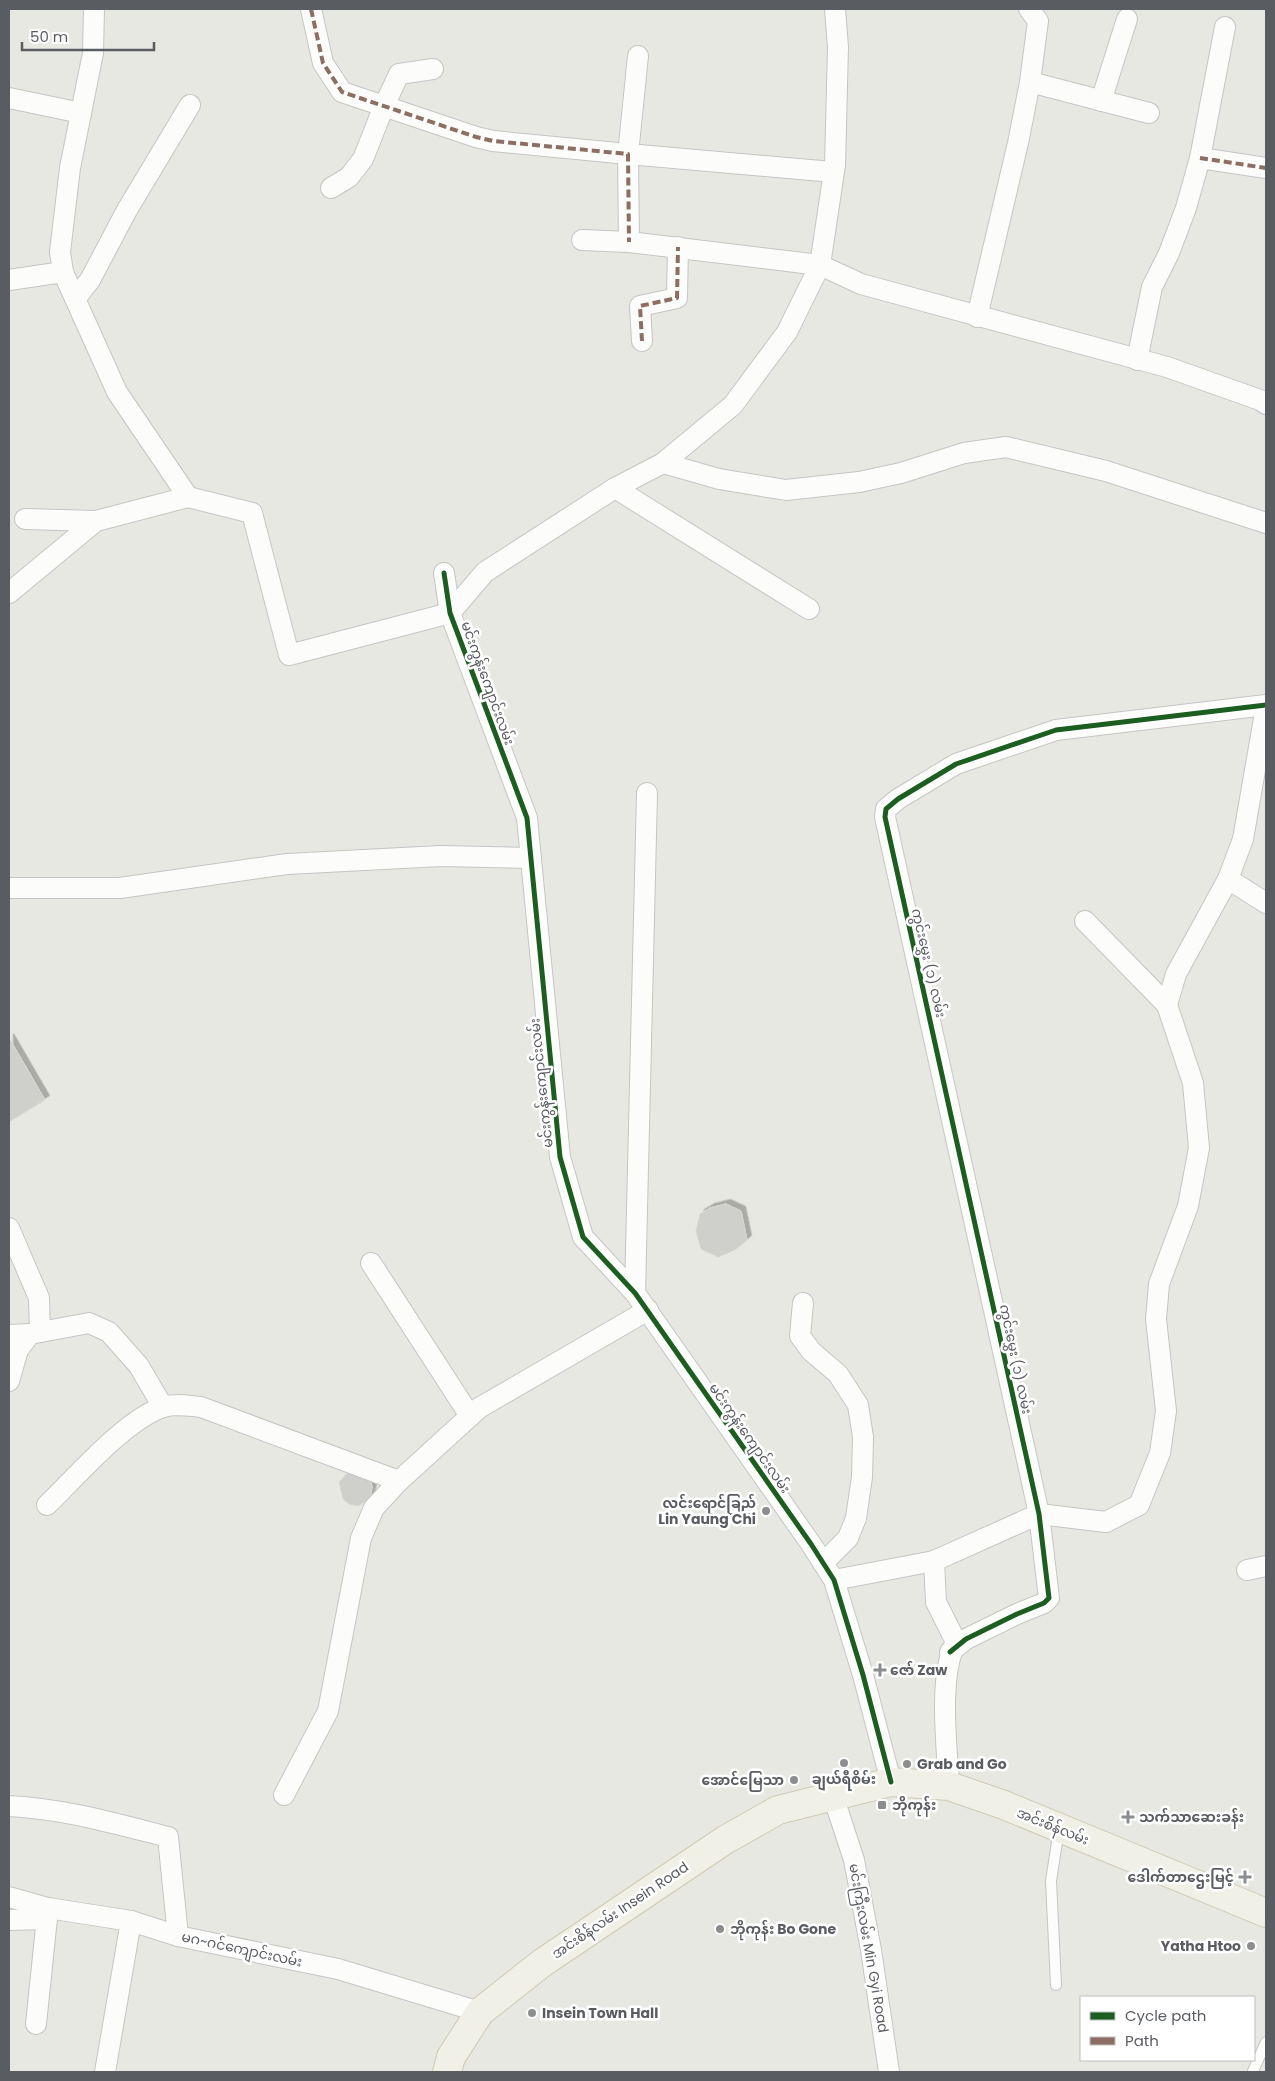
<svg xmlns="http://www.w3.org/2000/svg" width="1275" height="2081" font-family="Poppins,'Noto Sans Myanmar',sans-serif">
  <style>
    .building { fill: #cfcfcc; stroke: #d8d7d2; filter: url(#shadow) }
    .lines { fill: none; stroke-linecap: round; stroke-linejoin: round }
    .lane-casing { stroke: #c5c5c4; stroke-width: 12 }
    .street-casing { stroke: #c5c5c4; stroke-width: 22 }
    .primary-casing { stroke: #d0cab2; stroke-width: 30 }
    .lane { stroke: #fcfcfb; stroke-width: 10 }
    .street { stroke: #fcfcfb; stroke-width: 20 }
    .primary { stroke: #f0f0e6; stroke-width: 28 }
    .quiet { stroke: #8d6e63; stroke-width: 4; stroke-dasharray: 8 4; stroke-linecap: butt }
    .cycleway-casing { stroke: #fff; stroke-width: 8 }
    .cycleway { stroke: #1b5e20; stroke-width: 5 }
    .poi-dot { fill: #8b8d8e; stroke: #fff; stroke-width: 2 }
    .labels { text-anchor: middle; stroke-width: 5; stroke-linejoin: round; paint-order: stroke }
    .street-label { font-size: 14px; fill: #595c61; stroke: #fff }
    .poi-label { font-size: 14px; font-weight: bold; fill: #595c61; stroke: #fff; text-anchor: start }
  </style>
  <defs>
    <filter id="shadow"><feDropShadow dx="4.5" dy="-4.5" stdDeviation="0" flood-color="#0004"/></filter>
  </defs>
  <rect width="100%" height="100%" fill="#e8e8e3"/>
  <g class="building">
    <path d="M9 1038 45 1100 9 1122Z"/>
    <path d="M726 1204 741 1211 747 1240 735 1250 718 1257 701 1249 696 1231 700 1214 710 1208Z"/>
    <path d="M349 1472 370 1478 372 1487 370 1499 358 1506 349 1504 343 1499 339 1482Z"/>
  </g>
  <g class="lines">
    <g class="lane-casing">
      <g id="lane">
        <path d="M1056 1985 1051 1881 1059 1829"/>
        <path d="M1253 2071 1266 2042"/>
      </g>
    </g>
    <g class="street-casing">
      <g id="street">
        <path d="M311 9 323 63 342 92 476 137 493 141 628 154 629 242"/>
        <path d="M1029 9 1038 21 1030 82"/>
        <path d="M638 56 628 154 833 172"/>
        <path d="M9 98 81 113"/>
        <path d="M1101 101 1127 19"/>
        <path d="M1200 158 1266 168"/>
        <path d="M331 188 349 177 363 159 384 106 399 74 433 69"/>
        <path d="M582 240 629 242 820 265 861 284 1167 367 1260 400 1266 404"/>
        <path d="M63 272 60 252 70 168 93 53 94 9"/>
        <path d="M9 280 63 272 117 392 188 497 96 521 9 593"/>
        <path d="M76 298 90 280 127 210 190 105"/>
        <path d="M977 317 1018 143 1030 82 1149 113"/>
        <path d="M642 341 640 306 677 298 678 247"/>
        <path d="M1137 360 1152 287 1169 253 1186 208 1200 158 1225 27"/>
        <path d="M663 463 719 479 786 490 859 482 901 473 964 453 1006 447 1106 471 1266 523"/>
        <path d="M615 488 809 609"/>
        <path d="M188 497 252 513 289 655 450 613 485 572 615 488 663 463 733 405 787 332 820 265 835 165 838 47 835 9"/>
        <path d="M25 519 96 521"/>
        <path d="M444 573 450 613 527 818 560 1157 583 1237 635 1293 811 1544 834 1580 863 1675 891 1782"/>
        <path d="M1228 879 1266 903"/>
        <path d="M9 888H120L287 864 441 856 531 858"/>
        <path d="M1085 921 1167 1005"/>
        <path d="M9 1228 39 1298 40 1332"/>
        <path d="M371 1263 470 1416"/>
        <path d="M635 1293 647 793"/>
        <path d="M803 1303 800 1336 811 1351 838 1374 858 1405 863 1437 862 1477 856 1518 848 1538 823 1563"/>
        <path d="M9 1335 30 1334 89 1323 109 1332 139 1366 163 1407"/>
        <path d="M9 1381 18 1350 30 1334"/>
        <path d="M47 1505C76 1477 125 1420 163 1407 176 1403 189 1406 201 1407L399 1481"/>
        <path d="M1247 1570 1266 1566"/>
        <path d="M834 1580 934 1561"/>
        <path d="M950 1652 966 1639 1017 1614 1044 1603 1049 1598 1039 1514 885 817 886 809 898 799 956 764 1056 730 1266 705"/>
        <path d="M949 1786C947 1747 938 1676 956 1642L936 1602 934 1561 1039 1514 1106 1522 1139 1505 1160 1453 1166 1411 1156 1319 1159 1284 1188 1206 1199 1148 1193 1083 1167 1005 1176 974 1228 879 1243 839 1266 707"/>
        <path d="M284 1795 328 1711 361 1538 374 1508 399 1481 479 1408 648 1310"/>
        <path d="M833 1796 854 1860 871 1950 889 2072"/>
        <path d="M9 1806C65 1809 113 1823 168 1837L178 1936"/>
        <path d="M9 1897 48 1908 131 1921 178 1936 338 1969 480 2012"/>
        <path d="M9 1920 47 1919"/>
        <path d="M36 2024 48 1908"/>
        <path d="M105 2072 131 1921"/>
      </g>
    </g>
    <g class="primary-casing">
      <path id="primary" d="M447 2072 451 2057 480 2012 542 1963 725 1840 778 1810 891 1782 949 1786 1004 1805 1266 1913"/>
    </g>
    <use href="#lane" class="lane"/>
    <use href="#street" class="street"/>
    <use href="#primary" class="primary"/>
    <g class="quiet">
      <path d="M311 9 323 63 342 92 476 137 493 141 628 154 629 242"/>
      <path d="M1200 158 1266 168"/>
      <path d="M642 341 640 306 677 298 678 247"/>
    </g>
    <g class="cycleway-casing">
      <g id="cycleway">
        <path d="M444 573 450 613 527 818 560 1157 583 1237 635 1293 811 1544 834 1580 863 1675 891 1782"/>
        <path d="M950 1652 966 1639 1017 1614 1044 1603 1049 1598 1039 1514 885 817 886 809 898 799 956 764 1056 730 1266 705"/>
      </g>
    </g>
    <use href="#cycleway" class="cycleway"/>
  </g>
  <g class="poi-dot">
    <circle cx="766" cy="1511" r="5"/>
    <path d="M877.5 1662.5h5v5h5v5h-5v5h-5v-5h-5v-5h5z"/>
    <circle cx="844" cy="1763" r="5"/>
    <circle cx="907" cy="1764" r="5"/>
    <circle cx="794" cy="1780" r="5"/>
    <rect x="877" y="1800" width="10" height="10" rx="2.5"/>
    <path d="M1125.5 1809.5h5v5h5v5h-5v5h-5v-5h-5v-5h5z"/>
    <path d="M1242.5 1869.5h5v5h5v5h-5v5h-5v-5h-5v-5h5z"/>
    <circle cx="720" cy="1929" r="5"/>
    <circle cx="1251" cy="1946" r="5"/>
    <circle cx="532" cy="2013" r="5"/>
  </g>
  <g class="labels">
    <g class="street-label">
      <text transform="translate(488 683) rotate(70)" y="5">မင်းကွန်းကျောင်းလမ်း</text>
      <text transform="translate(929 963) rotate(77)" y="5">ကွင်းမွှေး (၁) လမ်း</text>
      <text transform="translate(541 1083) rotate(-96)" y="5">မင်းကွန်းကျောင်းလမ်း</text>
      <text transform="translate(1016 1359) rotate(78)" y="5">ကွင်းမွှေး (၁) လမ်း</text>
      <text transform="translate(750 1438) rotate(55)" y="5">မင်းကွန်းကျောင်းလမ်း</text>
      <text transform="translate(1053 1826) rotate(22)" y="5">အင်းစိန်လမ်း</text>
      <text transform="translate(620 1910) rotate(-34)" y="5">အင်းစိန်လမ်း Insein Road</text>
      <text transform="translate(869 1948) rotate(80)" y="5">မင်းကြီးလမ်း Min Gyi Road</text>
      <text transform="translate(242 1949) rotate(12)" y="5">မဂ~ဂင်ကျောင်းလမ်း</text>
    </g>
    <g class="poi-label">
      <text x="756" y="1508" text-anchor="end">လင်းရောင်ခြည်<tspan x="756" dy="16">Lin Yaung Chi</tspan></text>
      <text x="890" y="1675">ဇော် Zaw</text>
      <text x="917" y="1769">Grab and Go</text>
      <text x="844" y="1784" text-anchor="middle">ချယ်ရီစိမ်း</text>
      <text x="784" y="1785" text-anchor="end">အောင်မြေသာ</text>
      <text x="892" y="1810">ဘိုကုန်း</text>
      <text x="1139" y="1822">သက်သာဆေးခန်း</text>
      <text x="1234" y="1882" text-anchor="end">ဒေါက်တာဌေးမြင့်</text>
      <text x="730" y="1934">ဘိုကုန်း Bo Gone</text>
      <text x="1241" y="1951" text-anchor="end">Yatha Htoo</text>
      <text x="542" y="2018">Insein Town Hall</text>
    </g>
  </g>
  <rect width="1275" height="2081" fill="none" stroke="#595c61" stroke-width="20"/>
  <rect x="1080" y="1996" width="175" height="65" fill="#ffffff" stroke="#bdbec0"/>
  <rect x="1090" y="2012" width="25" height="8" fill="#1b5e20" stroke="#bdbec0"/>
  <text x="1125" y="2021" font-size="15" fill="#595c61">Cycle path</text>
  <rect x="1090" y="2037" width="25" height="8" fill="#8d6e63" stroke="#bdbec0"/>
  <text x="1125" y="2046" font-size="15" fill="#595c61">Path</text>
  <path d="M22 42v8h132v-8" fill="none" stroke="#595c61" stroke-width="2.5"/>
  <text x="30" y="42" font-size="15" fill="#595c61" stroke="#ffffff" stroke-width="4" paint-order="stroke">50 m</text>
</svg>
